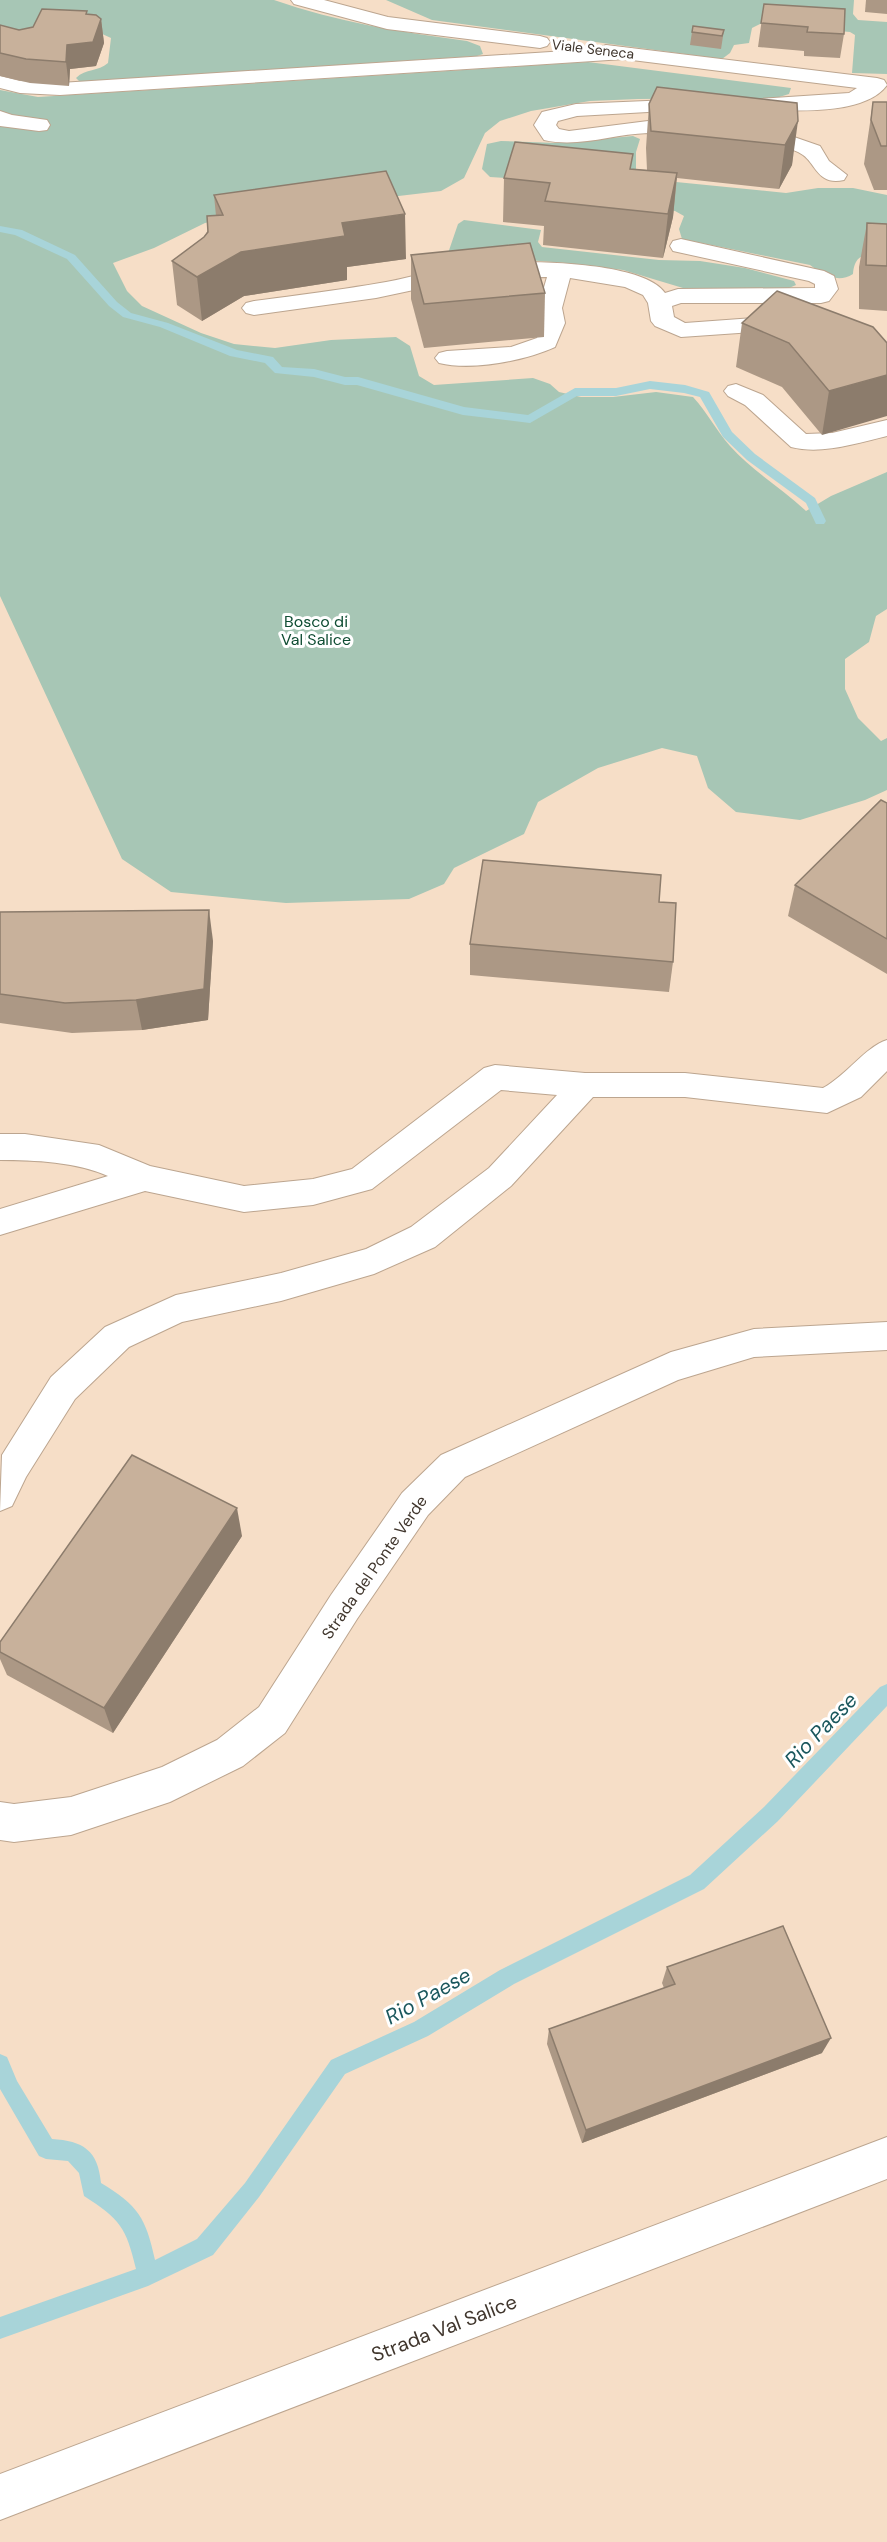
<svg xmlns="http://www.w3.org/2000/svg" width="887" height="2542" font-family="'DM Sans',sans-serif">
  <style>
    .green { fill: #a7c6b5 }
    .lines { fill: none; stroke-linecap: round; stroke-linejoin: round }
    .stream { fill: #a8d4d9; fill-rule: evenodd }
    .minor-casing { stroke: #bca58f; stroke-width: 2 }
    .minor { fill: #fff; fill-rule: evenodd }
    .wall { fill: #ac9885 }
    .shaded-wall { fill: #8c7c6c }
    .building { fill: #c8b19b; stroke: #8c7c6c; stroke-width: 1.5 }
    .labels { text-anchor: middle; stroke-width: 6; stroke-linejoin: round; paint-order: stroke }
    .far-street-label { font-size: 14px; fill: #40362d; stroke: #fff }
    .park-label { font-size: 16px; fill: #0f4d33; stroke: #fff }
    .street-label { font-size: 16px; fill: #40362d; stroke: #fff }
    .near-street-label { font-size: 20px; fill: #40362d; stroke: #fff }
    .near-water-label { font-size: 21px; font-style: italic; fill: #1a575d; stroke: #fff }
  </style>
  <rect width="100%" height="100%" fill="#f6dec7"/>
  <g class="green">
    <path d="M0 0H274C337 22 401 32 467 41L480 46 483 54 477 56 80 82 76 78C86 68 98 72 108 63L111 38 100 33 0 44Z"/>
    <path d="M386 0H854L853 14 858 20 887 22V74L852 73 855 35 850 32 760 24 752 28 749 43 734 45 730 53 722 59 432 20Z"/>
    <path d="M588 62 791 88 789 94 776 98 638 99 590 101 531 111 500 121 485 133 464 178 441 191 253 213 205 223 154 248 113 263 127 291 142 306 201 333 234 344 275 348 331 340 396 337 410 346 419 376 434 385 533 378 550 384 559 392 581 397H613L656 392 693 397C707 412 716 430 730 446 752 471 782 488 806 511L831 496 887 472V609L876 616 869 642 845 659V689L858 718 881 741 887 738V790L865 800 800 820 736 812 708 788 697 756 662 748 598 768 538 802 524 834 454 868 444 884 409 899 286 903 171 892 122 859 0 596V90L38 97Z"/>
    <path d="M633 136 640 139 636 152V175L646 179 786 193 818 188H853L887 195V256C868 255 855 251 853 274 837 284 823 274 810 265L682 239 679 229 684 216 675 211 641 207 599 184 490 177 482 169 487 144 501 141 557 143Z"/>
    <path d="M464 220 541 230 538 242 542 247 659 260 700 261 745 268 794 281 796 285 789 288 693 291 623 270 566 263 527 260 444 265 458 224Z"/>
  </g>
  <g class="lines">
    <g class="stream">
      <path d="M0 226 22 230 75 255 117 302 131 313 168 323 237 350 273 357 282 367 314 369 345 377H358L464 407 528 415 575 388H616L650 381 685 385 709 392 732 432 755 454 815 498 826 521 824 524H816L806 503 747 460 723 437 700 397 684 393 650 389 616 396H577L530 423 463 415 357 385H345L314 377 275 373 265 363 230 356 160 327 123 317 109 306 67 259 15 235 0 232Z"/>
      <path d="M887 1684V1706L778 1821 704 1889 514 1984 428 2036 345 2074 259 2197 213 2255 148 2286 0 2339V2317L136 2269C126 2227 120 2219 84 2196L79 2173 68 2161 46 2159 39 2156 0 2089V2054L7 2057 17 2081 52 2139C83 2141 98 2150 101 2183 138 2205 146 2218 155 2260L197 2239 245 2183 331 2060 414 2022 500 1970 690 1875 764 1807 880 1687Z"/>
    </g>
    <g class="minor-casing">
      <g id="minor">
        <path d="M291 0H324L388 17 540 36 547 38 550 42 547 46 540 48 387 29 294 4Z"/>
        <path d="M606 45 877 78 884 80 887 85C864 117 788 110 752 110L745 108 741 104 745 100 849 93 857 88 624 59 60 95 20 93 0 88V76L20 81 60 83 597 49Z"/>
        <path d="M694 99 701 101 705 105 701 109 577 116 558 121 556 125 559 129 569 131 648 121 701 125 704 130 701 135C684 139 666 133 648 133 613 134 579 148 544 140L534 125 542 112 576 104Z"/>
        <path d="M0 111 12 115 47 120 50 125 47 130 39 131 0 126Z"/>
        <path d="M750 131 794 137 820 146 829 161 847 175 844 180C818 186 816 164 803 155 786 143 761 146 742 142L739 137 742 132Z"/>
        <path d="M681 239 824 271 834 276 838 289 829 301 821 303H681L672 306 674 317 685 323 767 317 795 323 799 328 795 333 787 335 767 331 681 337 655 326 651 321 648 303 643 295 625 287 570 278 562 308 565 323 555 347C524 361 472 371 439 363L435 358 439 353 447 351 511 347 537 338 541 323 538 308 547 277 470 278 376 298 254 315 246 313 242 308 246 303 254 301C298 295 342 290 386 282 414 277 442 267 471 264 510 260 642 259 665 293L678 289 815 288V284L809 281 673 251 670 246 673 241Z"/>
        <path d="M736 384 763 395 806 434 832 433 887 420V436C857 443 822 455 791 447L745 405 728 396 724 391 728 386Z"/>
        <path d="M887 1040V1071L861 1097 827 1113 685 1097H593L511 1186 435 1247 374 1274 281 1301 182 1322 129 1347 75 1399 26 1477 12 1506 0 1511 2 1455 51 1377 105 1327 176 1295 281 1273 366 1249 411 1227 489 1168 557 1095 501 1090 372 1189 313 1205 244 1212 145 1191 0 1235V1209L108 1176C76 1162 35 1160 0 1160V1134H25L99 1145 150 1166 244 1186 313 1179 352 1169 484 1068 495 1065 585 1073H685L823 1088C847 1075 865 1047 887 1040Z"/>
        <path d="M887 1322V1350L754 1357 678 1380 465 1477 428 1515 357 1619 285 1733 243 1766 170 1802 71 1835 14 1842 0 1840V1802L14 1804 71 1797 162 1767 217 1740 259 1707 331 1595 402 1493 441 1455 671 1352 754 1329Z"/>
        <path d="M887 2137V2179L0 2520V2474Z"/>
      </g>
    </g>
    <use href="#minor" class="minor"/>
  </g>
  <g class="wall">
    <path d="M866 0H887V14L865 12Z"/>
    <path d="M764 4 844 34 840 58 804 56V51L758 47Z"/>
    <path d="M87 11V15L101 19 104 43 96 66 70 69 69 86 30 83 0 76V25L19 30 33 27Z"/>
    <path d="M724 30 721 49 690 45 692 32Z"/>
    <path d="M873 102H887V190H874L864 164Z"/>
    <path d="M797 103 792 165 779 189 677 178 673 217 663 258 543 245 544 226 503 222 504 178 632 169 647 170 646 148 649 104Z"/>
    <path d="M214 195 406 259 347 267V280L244 296 202 321 177 305 172 261 204 237 216 216Z"/>
    <path d="M867 223 887 224V311L859 309V267Z"/>
    <path d="M411 255 545 293 544 337 424 348 411 299Z"/>
    <path d="M742 323 873 327 822 435 782 387 736 367Z"/>
    <path d="M887 803V974L788 916 795 885Z"/>
    <path d="M659 902 673 962 669 992 470 975V944Z"/>
    <path d="M0 912 213 941 208 1020 142 1030 72 1033 0 1023Z"/>
    <path d="M242 1536 113 1733 7 1675 0 1659V1642Z"/>
    <path d="M667 1967 822 2053 582 2143 547 2044 549 2029 664 1988 662 1983Z"/>
  </g>
  <g class="shaded-wall">
    <path d="M101 19 104 43 96 66 70 69 69 86 66 62 67 45Z"/>
    <path d="M798 121 792 165 779 189 785 145Z"/>
    <path d="M677 173 673 217 663 258 668 214Z"/>
    <path d="M405 214 406 259 347 267V280L244 296 202 321 197 277 241 252 342 223Z"/>
    <path d="M887 375V416L822 435 829 391Z"/>
    <path d="M209 910 213 941 208 1020 142 1030 136 1000Z"/>
    <path d="M237 1508 242 1536 113 1733 104 1708Z"/>
    <path d="M831 2038 822 2053 582 2143 586 2130Z"/>
  </g>
  <g class="building">
    <path d="M764 4 845 9 844 34 807 32 808 27 761 23Z"/>
    <path d="M42 9 87 11 86 14 96 15 101 19 93 42 67 45 66 62 26 59 0 53V25L19 30 33 27Z"/>
    <path d="M693 26 724 30 722 36 692 32Z"/>
    <path d="M657 87 797 103 798 121 785 145 651 131 649 104Z"/>
    <path d="M873 102H887V146H881L871 120Z"/>
    <path d="M515 142 633 154 630 169 677 173 668 214 545 201 550 183 504 178Z"/>
    <path d="M386 171 405 214 342 223 345 236 241 252 197 277 172 261 204 237 208 232 207 216 223 215 214 195Z"/>
    <path d="M867 223 887 224V266L866 265Z"/>
    <path d="M530 243 545 293 424 304 411 255Z"/>
    <path d="M777 291 873 327 887 343V375L829 391 789 343 742 323Z"/>
    <path d="M881 800 887 803V939L795 885Z"/>
    <path d="M483 860 661 875 659 902 676 903 673 962 470 944Z"/>
    <path d="M209 910 204 989 136 1000 65 1003 0 994V912Z"/>
    <path d="M132 1455 237 1508 104 1708 0 1652V1642Z"/>
    <path d="M783 1926 831 2038 586 2130 549 2029 675 1984 667 1967Z"/>
  </g>
  <g class="labels">
    <g class="far-street-label">
      <text transform="translate(593 49) rotate(7)" y="5">Viale Seneca</text>
    </g>
    <g class="park-label">
      <text x="316" y="627">Bosco di<tspan x="316" dy="18">Val Salice</tspan></text>
    </g>
    <g class="street-label">
      <text transform="translate(374 1567) rotate(-55)" y="6">Strada del Ponte Verde</text>
    </g>
    <g class="near-street-label">
      <text transform="translate(444 2328) rotate(-21)" y="7">Strada Val Salice</text>
    </g>
    <g class="near-water-label">
      <text transform="translate(821 1730) rotate(-46)" y="7">Rio Paese</text>
      <text transform="translate(428 1996) rotate(-29)" y="7">Rio Paese</text>
    </g>
  </g>
</svg>
